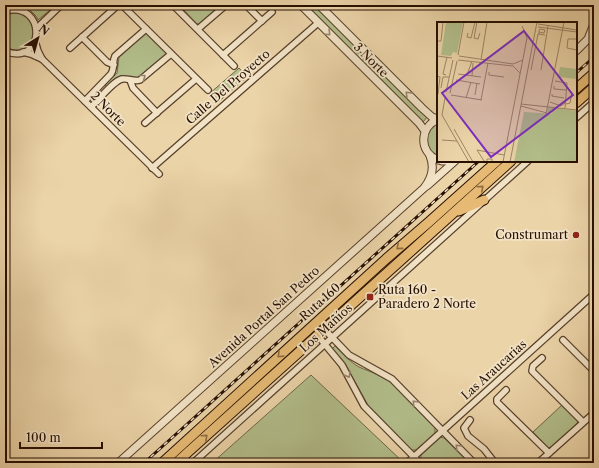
<svg xmlns="http://www.w3.org/2000/svg" width="599" height="468" font-family="'Libre Caslon Text',serif">
  <style>
    .green { fill: #b2be8b; stroke: #6c6646 }
    .lines { fill: none; stroke-linecap: round; stroke-linejoin: round }
    .minor-casing { stroke: #58402c; stroke-width: 8 }
    .tertiary-casing { stroke: #58402c; stroke-width: 9 }
    .trunk-casing { stroke: #270f02; stroke-width: 11 }
    .minor { stroke: #f2e3c6; stroke-width: 5.5 }
    .tertiary { stroke: #f2e3c6; stroke-width: 7 }
    .trunk { stroke: #e6ba74; stroke-width: 9 }
    .rail-casing { stroke: #270f02; stroke-width: 3 }
    .rail { stroke: #f2e3c6; stroke-width: 1.5; stroke-dasharray: 4.5; stroke-linecap: butt }
    .oneway { stroke: #97846e }
    .oneway2 { stroke: #906d41 }
    .poi-dot { fill: #8f2418; stroke: #f2e3c6; stroke-width: 1.5 }
    .labels { text-anchor: middle; stroke-width: 3.5; stroke-linejoin: round; paint-order: stroke }
    .street-label { font-size: 12px; fill: #270f02; stroke: #f2e3c6 }
    .poi-label { font-size: 12px; fill: #270f02; stroke: #f2e3c6; text-anchor: end }
    .inset-road { fill: none; stroke: #9d8566; stroke-width: 1 }
    .view { fill: #7b2cbf; fill-opacity: 0.15; stroke: #7b2cbf; stroke-width: 2 }
    .inset-edge { fill: none; stroke: #270f02; stroke-width: 2 }
  </style>
  <rect width="100%" height="100%" fill="#ebd4a8"/>
  <filter id="stains"><feTurbulence type="fractalNoise" baseFrequency=".005" numOctaves="4"/><feColorMatrix values="0 0 0 0 .2 0 0 0 0 .09 0 0 0 0 .02 0 0 0 .5 -.17"/></filter>
  <radialGradient id="worn" r=".72"><stop offset=".6" stop-color="#630" stop-opacity="0"/><stop offset="1" stop-color="#630" stop-opacity=".3"/></radialGradient>
  <g class="green">
    <path d="M34 5H56L38 20 36 16 29 9Z"/>
    <path d="M179 5H223L199 24H197Z"/>
    <path d="M305 5H315L428 116 423 122Z"/>
    <path d="M19 12C46 23 32 61 5 47V15Z"/>
    <path d="M146 32 167 54 153 68 137 78 120 76 107 87 105 85 117 73 119 57Z"/>
    <path d="M239 68 247 77 216 104 209 94Z"/>
    <path d="M438 123V157C435 155 430 151 428 148 423 139 429 127 438 123Z"/>
    <path d="M335 346C343 354 350 362 359 367 371 372 383 376 393 384L435 428V434L416 450H411L368 405 345 364 332 349Z"/>
    <path d="M311 375 404 463H212Z"/>
    <path d="M562 405 578 420 577 424 551 447 548 448 533 432Z"/>
    <path d="M440 437 444 438 470 463H425L421 459V455Z"/>
  </g>
  <g class="lines">
    <g class="minor-casing">
      <g id="minor">
        <path d="M122 5 208 90"/>
        <path d="M173 5 234 66"/>
        <path d="M246 5 262 21"/>
        <path d="M21 10 29 5"/>
        <path d="M5 11C48 0 45 68 5 51"/>
        <path d="M37 28 61 5"/>
        <path d="M198 29 226 5"/>
        <path d="M82 37 107 62 114 65"/>
        <path d="M35 41 38 51 42 59 159 174"/>
        <path d="M70 48 118 5"/>
        <path d="M23 52 31 54 42 59"/>
        <path d="M223 55 272 12"/>
        <path d="M130 80 133 88 157 113"/>
        <path d="M85 101 111 74C115 68 112 62 115 56L146 29"/>
        <path d="M91 107C98 101 113 81 122 79 128 78 134 82 140 80L171 54"/>
        <path d="M576 118 594 102"/>
        <path d="M145 123 196 79"/>
        <path d="M152 168 318 23"/>
        <path d="M324 329 349 355 392 379 474 463"/>
        <path d="M318 336 342 365 364 406 420 463"/>
        <path d="M563 340 594 371"/>
        <path d="M542 358 533 366 532 371 583 422"/>
        <path d="M506 390 497 399V402L549 453"/>
        <path d="M470 420 464 428 468 436 484 449 495 463"/>
        <path d="M408 462 594 294"/>
        <path d="M193 463 528 161"/>
        <path d="M538 463 594 413"/>
      </g>
    </g>
    <g class="tertiary-casing">
      <g id="tertiary">
        <path d="M301 5 419 123 425 131"/>
        <path d="M319 5 422 108 432 117 438 119"/>
        <path d="M576 51 588 39 594 24"/>
        <path d="M438 119C419 128 419 152 438 160"/>
        <path d="M442 161H449"/>
        <path d="M427 186 455 161"/>
        <path d="M118 463 424 188C432 178 435 168 430 156"/>
      </g>
    </g>
    <g class="trunk-casing">
      <g id="trunk">
        <path d="M576 89 594 73"/>
        <path d="M576 103 594 87"/>
        <path d="M459 211 484 200"/>
        <path d="M162 463 386 259 429 222 497 161"/>
        <path d="M176 463 511 161"/>
      </g>
    </g>
    <use href="#minor" class="minor"/>
    <use href="#tertiary" class="tertiary"/>
    <use href="#trunk" class="trunk"/>
    <g class="rail-casing">
      <g id="rail">
        <path d="M576 73 594 57"/>
        <path d="M144 463 479 161"/>
      </g>
    </g>
    <use href="#rail" class="rail"/>
  </g>
  <defs><path id="oneway-chevron" d="M-2-3.5L2.5 0L-2 3.5" fill="none" stroke-width="1.6" stroke-linecap="round" stroke-linejoin="round"/></defs>
  <g class="oneway">
    <use href="#oneway-chevron" transform="translate(328 33) rotate(45)"/>
    <use href="#oneway-chevron" transform="translate(143 77) rotate(-36)"/>
    <use href="#oneway-chevron" transform="translate(408 94) rotate(-135)"/>
    <use href="#oneway-chevron" transform="translate(348 375) rotate(61)"/>
    <use href="#oneway-chevron" transform="translate(415 403) rotate(-133)"/>
    <use href="#oneway-chevron" transform="translate(458 447) rotate(-135)"/>
  </g>
  <g class="oneway2">
    <use href="#oneway-chevron" transform="translate(481 188) rotate(-42)"/>
    <use href="#oneway-chevron" transform="translate(399 247) rotate(139)"/>
    <use href="#oneway-chevron" transform="translate(280 355) rotate(136)"/>
    <use href="#oneway-chevron" transform="translate(205 437) rotate(-42)"/>
  </g>
  <g class="poi-dot">
    <circle cx="576" cy="235" r="4"/>
    <rect x="366" y="293" width="8" height="8" rx="2"/>
  </g>
  <g class="labels">
    <g class="street-label">
      <text transform="translate(371 60) rotate(45)" y="4">3 Norte</text>
      <text transform="translate(228 87) rotate(-41)" y="4">Calle Del Proyecto</text>
      <text transform="translate(108 109) rotate(45)" y="4">2 Norte</text>
      <text transform="translate(320 302) rotate(-42)" y="4">Ruta 160</text>
      <text transform="translate(264 317) rotate(-42)" y="4">Avenida Portal San Pedro</text>
      <text transform="translate(326 328) rotate(-42)" y="4">Los Mañíos</text>
      <text transform="translate(494 370) rotate(-42)" y="4">Las Araucarias</text>
    </g>
    <g class="poi-label">
      <text x="568" y="239">Construmart</text>
      <text x="378" y="294" text-anchor="start">Ruta 160 -<tspan x="378" dy="14">Paradero 2 Norte</tspan></text>
    </g>
  </g>
  <g transform="translate(437 22)">
    <rect width="140" height="140" fill="#ebd4a8"/>
    <path d="M9 0H26L20 31 16 30 14 34 4 33ZM123 45 140 47V57L121 55ZM111 85 140 89V140H77L87 90 117 92 110 90Z" fill="#b2be8b"/>
    <path class="inset-road" d="M40 0 37 16 41 17 43 11M101 2 140 8M101 5 140 10M31 11 30 15 34 16 38 0M102 12V8L103 7 108 8 107 11 102 10M140 17H131L130 26 140 28M0 19H4L6 0M21 33 27 0M0 34 15 36M22 34 76 42 86 38M21 38 76 44 83 51M44 38 50 0M94 48 101 12 108 13M104 48 111 4M52 50V53L67 55M21 52 44 55M9 53 6 52 10 35M30 53 35 39M0 54 3 55 1 72M35 54 36 41M19 58 43 62M118 59 130 61 128 86M117 64V67L129 68M4 66 6 55H12M9 70 16 38M13 71 20 39M115 72V74L127 76M14 73 45 78M38 73 40 61M8 76 5 93 32 140M29 76 34 60M44 78 51 41M113 80 124 84 128 81M84 82 140 88M129 82 133 81 135 71M84 84 110 91M109 92 127 0M17 107 36 140M5 118 20 119M40 128 67 133M40 128 47 139 50 140V137H55V140M66 140 90 16 85 4M73 140 100 0"/>
    <path class="view" d="M87 9 136 73 54 135 5 71Z"/>
    <rect width="140" height="140" class="inset-edge"/>
  </g>
  <rect width="599" height="468" fill="none" stroke="#ebd4a8" stroke-width="20"/>
  <rect x="6" y="6" width="587" height="456" fill="none" stroke="#270f02" stroke-width="2"/>
  <rect x="10" y="10" width="579" height="448" fill="none" stroke="#270f02"/>
  <g transform="translate(38 38) rotate(37)" stroke="#f2e3c6" stroke-width="3" paint-order="stroke">
  <path d="M0-3L7 15L0 10L-7 15Z" fill="#270f02"/>
  <text y="-6" font-size="11" font-weight="bold" text-anchor="middle" fill="#270f02">N</text>
  </g>
  <path d="M20 442v6h82v-6" fill="none" stroke="#270f02" stroke-width="2"/>
  <text x="26" y="442" font-size="12" fill="#270f02" stroke="#f2e3c6" stroke-width="3" paint-order="stroke">100 m</text>
  <rect width="100%" height="100%" filter="url(#stains)"/>
  <rect width="100%" height="100%" fill="url(#worn)"/>
</svg>
